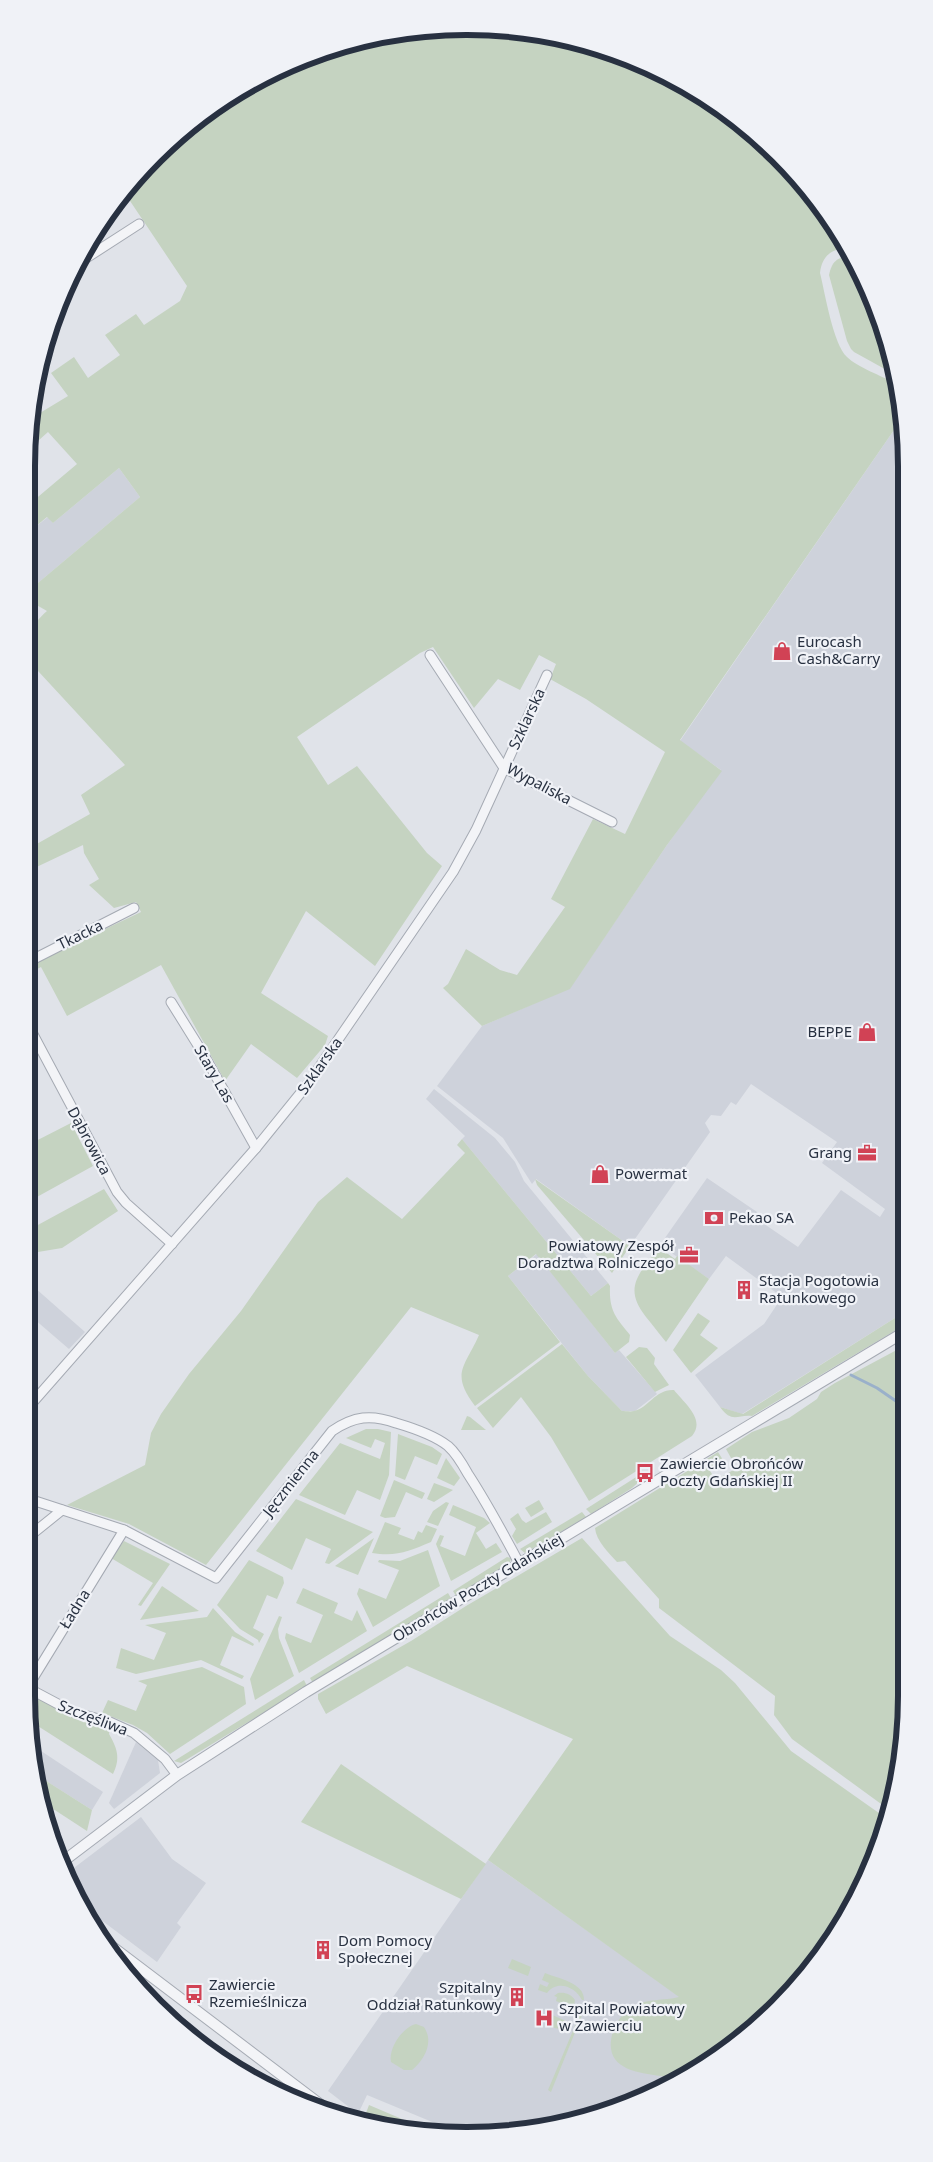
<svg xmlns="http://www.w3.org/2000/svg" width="933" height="2162" font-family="'Noto Sans',sans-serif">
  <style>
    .built { fill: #ced2db }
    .green { fill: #c5d3c1 }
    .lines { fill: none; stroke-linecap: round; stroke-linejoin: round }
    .stream { stroke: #9ab0ca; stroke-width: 3 }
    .minor-casing { stroke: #a5aab3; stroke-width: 11 }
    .tertiary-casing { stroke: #a5aab3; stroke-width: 12 }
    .minor { stroke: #f3f4f7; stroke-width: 9 }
    .tertiary { stroke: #f3f4f7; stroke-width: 10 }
    .rail-casing { stroke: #798293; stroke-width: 5 }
    .rail { stroke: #f0f2f7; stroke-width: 3; stroke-dasharray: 9; stroke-linecap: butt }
    .labels { text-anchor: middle; stroke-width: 4.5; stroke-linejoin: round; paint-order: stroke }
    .poi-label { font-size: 15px; fill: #283141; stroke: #f0f2f7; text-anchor: start }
    .street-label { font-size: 15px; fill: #283141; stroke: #f0f2f7 }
    .rim { fill: none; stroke: #283141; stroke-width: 6 }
  </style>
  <rect width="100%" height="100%" fill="#e0e3e9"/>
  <g class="built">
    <path d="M529 31 608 50 689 90Z"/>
    <path d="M903 417 906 1311 742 1414 720 1407 695 1375 764 1324 782 1297 726 1256 709 1279 660 1245 707 1178 757 1212 754 1217 798 1247 841 1190 880 1217 885 1209 822 1163 837 1142 751 1084 736 1105 731 1102 721 1116 711 1115 705 1123 710 1132 630 1246 536 1179 532 1184 503 1138 437 1086 482 1026 570 988 667 845 721 770 680 741Z"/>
    <path d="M119 468 140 497 26 593V545L34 538 29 532 48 517 53 523Z"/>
    <path d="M434 1089 495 1138 515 1162 524 1181 608 1283 591 1296 462 1139 465 1136 426 1099Z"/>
    <path d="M537 1254 615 1353 619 1350 657 1394 635 1411H622L588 1376 508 1276Z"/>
    <path d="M26 1280 85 1332 69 1349 26 1312Z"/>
    <path d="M136 1742 158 1760 160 1773 114 1809 109 1803Z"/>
    <path d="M35 1747 103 1792 92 1810 40 1777Z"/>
    <path d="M141 1817 172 1859 206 1883 177 1923 181 1927 157 1962 80 1904 66 1874Z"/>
    <path d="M488 1860 739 2039 687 2077 552 2127 466 2136 367 2095 358 2114 328 2091Z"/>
  </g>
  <g class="green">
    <path d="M438 27 529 31 689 90 711 101 798 176 845 247C829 251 822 257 820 273 825 293 833 344 847 357 857 367 882 376 895 383L903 409V417L680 740 722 771 667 845 570 989 482 1026 443 988 448 984 466 949 500 970 517 975 565 907 551 899 593 819 625 834 665 752 586 699 550 679 556 664 539 655 520 690 498 679 474 708 433 647 420 653 297 737 328 785 357 766 427 853 442 866 375 966 306 911 261 993 328 1036 325 1045 297 1078 251 1044 225 1081 161 965 67 1016 41 967 26 975V967L46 954 65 948 141 912 136 902 114 908 89 885 99 879 84 853 83 845 26 872V850L90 814 81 795 125 765 26 658C26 636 31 625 47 611L26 599V593L140 497 119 468 53 523 47 517 29 532 34 538 26 545V507L77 464 48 432 29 449 35 416 68 396 51 373 74 357 88 378 120 355 105 335 136 314 144 325 180 301 187 286 124 192 136 176 199 117 272 72 353 41Z"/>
    <path d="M850 255 861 272 892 373 854 352 851 349 847 341 829 275C832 261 837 258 850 255Z"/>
    <path d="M71 1123 93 1166 26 1203V1146Z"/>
    <path d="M462 1139 591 1296 608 1283 610 1286C609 1310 615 1317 630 1335L629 1342 615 1353 536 1254 508 1276 560 1342 475 1406C450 1373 465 1367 479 1335L411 1307 206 1565 129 1524 67 1505 145 1465 151 1433 161 1414 189 1374 241 1311 318 1202 347 1177 402 1219 465 1153 457 1145Z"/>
    <path d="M535 1179 630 1246 612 1273 537 1185Z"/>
    <path d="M104 1189 118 1211 62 1248 26 1254V1208L36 1226Z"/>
    <path d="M656 1251 668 1254 675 1259 677 1256 709 1279 666 1342C659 1334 653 1325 646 1317 624 1289 637 1276 656 1251Z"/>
    <path d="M906 1311V1324L752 1416C738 1414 732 1424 720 1407L743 1414Z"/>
    <path d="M698 1313 710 1321 700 1335 718 1348 691 1373 673 1350Z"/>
    <path d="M562 1344 588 1376 622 1411C625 1411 631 1412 634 1411 649 1408 655 1389 674 1390 684 1403 706 1419 692 1436L589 1501 551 1437 521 1397 493 1428 477 1408Z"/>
    <path d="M906 1345 907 1695 888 1809 792 1739 774 1715 775 1696 659 1608V1599L625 1561 617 1562C609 1553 596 1541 595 1528L718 1452 723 1460 722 1467 719 1470 716 1467 710 1471 716 1480 742 1465 731 1458 726 1449 752 1432 789 1418 817 1399 821 1392 835 1383Z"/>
    <path d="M639 1347 647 1348 655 1358 654 1364 669 1385 655 1392 626 1357Z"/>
    <path d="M467 1416 470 1417 486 1430H461Z"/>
    <path d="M366 1429H378L391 1432 389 1475 380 1500 357 1490 345 1515 299 1495 340 1443 380 1459 385 1443 375 1439 371 1448 346 1438Z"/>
    <path d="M398 1434 432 1447 442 1454 437 1465 415 1456 405 1480 395 1476Z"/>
    <path d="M446 1458 460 1478 454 1486 437 1478Z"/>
    <path d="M641 1474 643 1478 632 1488 591 1514 586 1509Z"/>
    <path d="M394 1480 425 1493 422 1499 406 1492 395 1517 385 1518 380 1516Z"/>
    <path d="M434 1483 453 1490 434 1502 427 1499Z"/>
    <path d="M296 1499 373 1532 329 1564 325 1563 331 1549 306 1538 292 1570 256 1551Z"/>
    <path d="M539 1500 544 1509 531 1517 525 1508Z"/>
    <path d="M446 1502 449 1503 438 1526 427 1522 433 1511Z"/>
    <path d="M453 1505 484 1518 490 1523 476 1533 486 1549 496 1543 502 1552 451 1581 436 1544 440 1535 444 1536 440 1546 465 1556 476 1527 449 1515Z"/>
    <path d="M546 1512 552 1522 517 1544 512 1536 516 1529 510 1519 518 1513 522 1520 526 1523Z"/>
    <path d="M582 1512 586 1517 525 1553 520 1549Z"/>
    <path d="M385 1522 401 1528 398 1534 414 1540 418 1531 422 1533 426 1525 437 1529 431 1542C409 1551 397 1557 372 1553Z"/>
    <path d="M374 1538 358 1575 335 1566Z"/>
    <path d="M582 1538 670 1636 721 1670 735 1683 791 1751 886 1818 883 1837 816 1964 757 2026 687 2077C677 2080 671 2078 661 2076 635 2073 604 2068 612 2035 615 2023 622 2014 632 2007 646 1998 664 2001 679 1997L488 1860 573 1739 407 1666 326 1714 318 1699V1694L411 1641 466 1606Z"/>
    <path d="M124 1541 170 1564 141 1606 138 1605 153 1583 111 1558Z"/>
    <path d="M428 1550 440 1586 373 1627 357 1594 359 1588 386 1599 399 1570 378 1562 379 1560 400 1561Z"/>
    <path d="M507 1557 511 1558 510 1563 456 1596 453 1591Z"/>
    <path d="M249 1560 283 1577 284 1583 277 1599 267 1595 253 1628 264 1634 259 1643 258 1640 240 1629 217 1605Z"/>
    <path d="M162 1586 199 1611 140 1620Z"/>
    <path d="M303 1588 338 1603 334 1613 352 1621 357 1610 367 1631 299 1673 285 1638 286 1633 311 1643 323 1615 296 1603Z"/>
    <path d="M448 1593 451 1598 313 1683 310 1678Z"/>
    <path d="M213 1608 235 1632 254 1644 253 1646 232 1636 220 1665 244 1676 242 1679 201 1660 136 1674 116 1668 121 1648 154 1660 166 1633 145 1625 207 1617Z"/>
    <path d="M279 1616 282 1617 278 1629 279 1638 294 1676 255 1700 250 1679Z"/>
    <path d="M202 1667 244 1687 246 1704 170 1754 147 1733 133 1725 102 1713 108 1700 136 1711 147 1685 138 1681Z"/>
    <path d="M304 1680 307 1686 181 1763 174 1761Z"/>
    <path d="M26 1692 77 1718 110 1729 109 1734C117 1748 121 1758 113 1774L30 1721Z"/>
    <path d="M341 1764 486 1864 461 1899 301 1822Z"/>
    <path d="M40 1777 92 1810 87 1831 44 1803Z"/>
    <path d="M512 1959 531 1967 528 1976 508 1968Z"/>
    <path d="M545 1973C557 1978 585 1983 584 2000H582C576 1987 557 1979 547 1993L538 1990 540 1984 547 1987 549 1983 542 1980Z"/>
    <path d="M558 1993C565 1992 571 1994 575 2000L574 2006 572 2008 556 2001 557 1997 554 1996Z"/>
    <path d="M550 2014 566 2021 563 2028C556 2031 547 2025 546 2018L547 2015Z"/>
    <path d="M580 2014 582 2015 551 2092 548 2090Z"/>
    <path d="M416 2024 424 2027C434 2042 425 2059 412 2070H404L391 2062C388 2048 403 2027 416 2024Z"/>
    <path d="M369 2105 416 2125 414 2131 381 2127 363 2121Z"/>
  </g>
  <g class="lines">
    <path class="stream" d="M851 1375 877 1388 906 1408"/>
    <g class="minor-casing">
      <g id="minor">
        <path d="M77 264 139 224"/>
        <path d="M430 655 504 768 612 822"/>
        <path d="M26 788C33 772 36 744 26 729"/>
        <path d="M26 963 134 908"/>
        <path d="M171 1002 204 1055 256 1148"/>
        <path d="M26 1021 117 1192 126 1203 172 1244"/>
        <path d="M26 1046 36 1041"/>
        <path d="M26 1410 256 1148 307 1085 453 872 476 830 547 675"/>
        <path d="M26 1498 124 1530 216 1578 332 1431C354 1416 371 1414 396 1423 413 1428 434 1435 448 1446 456 1453 463 1465 468 1474 487 1503 503 1533 519 1563"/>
        <path d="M26 1539 62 1510"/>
        <path d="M26 1687 73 1712 110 1722 134 1733 165 1759 177 1775"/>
        <path d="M27 1688 124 1530"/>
      </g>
    </g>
    <g class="tertiary-casing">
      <g id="tertiary">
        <path d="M61 1863 177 1775 306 1692 906 1331"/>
        <path d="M102 1939 321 2105"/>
      </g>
    </g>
    <use href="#minor" class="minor"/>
    <use href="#tertiary" class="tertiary"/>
    <g class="rail-casing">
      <path id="rail" d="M603 49 614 53"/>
    </g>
    <use href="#rail" class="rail"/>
  </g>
  <defs>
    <g id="shop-bare" transform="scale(1.5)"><path d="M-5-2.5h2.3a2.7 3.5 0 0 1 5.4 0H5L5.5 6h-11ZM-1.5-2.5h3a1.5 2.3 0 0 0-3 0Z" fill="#d14255" stroke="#f0f2f7" stroke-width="2.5" paint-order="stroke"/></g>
    <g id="office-bare" transform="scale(1.5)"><path d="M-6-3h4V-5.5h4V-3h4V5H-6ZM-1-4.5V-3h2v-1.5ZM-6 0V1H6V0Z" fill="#d14255" stroke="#f0f2f7" stroke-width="2.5" paint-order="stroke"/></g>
    <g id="bank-bare" transform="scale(1.5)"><path d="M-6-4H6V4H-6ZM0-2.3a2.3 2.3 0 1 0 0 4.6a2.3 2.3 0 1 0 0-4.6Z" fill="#d14255" stroke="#f0f2f7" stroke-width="2.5" paint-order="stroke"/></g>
    <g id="building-bare" transform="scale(1.5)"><path d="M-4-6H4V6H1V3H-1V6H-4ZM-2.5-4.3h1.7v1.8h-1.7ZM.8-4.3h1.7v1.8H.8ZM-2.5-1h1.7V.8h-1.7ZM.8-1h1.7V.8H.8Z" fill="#d14255" stroke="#f0f2f7" stroke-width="2.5" paint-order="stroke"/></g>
    <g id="bus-bare" transform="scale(1.5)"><path d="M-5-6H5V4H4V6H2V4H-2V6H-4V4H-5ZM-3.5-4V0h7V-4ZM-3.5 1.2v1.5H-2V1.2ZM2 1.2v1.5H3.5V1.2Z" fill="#d14255" stroke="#f0f2f7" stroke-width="2.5" paint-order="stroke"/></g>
    <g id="hospital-bare" transform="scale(1.5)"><path d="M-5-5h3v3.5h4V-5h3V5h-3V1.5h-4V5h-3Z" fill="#d14255" stroke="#f0f2f7" stroke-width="2.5" paint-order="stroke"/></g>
  </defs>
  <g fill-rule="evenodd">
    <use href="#shop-bare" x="782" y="651"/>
    <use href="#shop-bare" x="867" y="1032"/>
    <use href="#office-bare" x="867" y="1153"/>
    <use href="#shop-bare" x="600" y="1174"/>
    <use href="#bank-bare" x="714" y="1218"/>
    <use href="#office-bare" x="689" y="1255"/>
    <use href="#building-bare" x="744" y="1290"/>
    <use href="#bus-bare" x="645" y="1473"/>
    <use href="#building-bare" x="323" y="1950"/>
    <use href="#bus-bare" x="194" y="1994"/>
    <use href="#building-bare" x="517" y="1997"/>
    <use href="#hospital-bare" x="544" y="2018"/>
  </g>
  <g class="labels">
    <g class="poi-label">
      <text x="797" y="647">Eurocash<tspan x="797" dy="17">Cash&amp;Carry</tspan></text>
      <text x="852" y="1037" text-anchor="end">BEPPE</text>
      <text x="852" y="1158" text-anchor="end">Grang</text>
      <text x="615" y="1179">Powermat</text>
      <text x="729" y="1223">Pekao SA</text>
      <text x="674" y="1251" text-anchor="end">Powiatowy Zespół<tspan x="674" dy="17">Doradztwa Rolniczego</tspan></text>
      <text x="759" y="1286">Stacja Pogotowia<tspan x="759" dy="17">Ratunkowego</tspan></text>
      <text x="660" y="1469">Zawiercie Obrońców<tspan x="660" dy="17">Poczty Gdańskiej II</tspan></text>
      <text x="338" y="1946">Dom Pomocy<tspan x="338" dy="17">Społecznej</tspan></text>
      <text x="209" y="1990">Zawiercie<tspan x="209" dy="17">Rzemieślnicza</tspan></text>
      <text x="502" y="1993" text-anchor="end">Szpitalny<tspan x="502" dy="17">Oddział Ratunkowy</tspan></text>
      <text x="559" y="2014">Szpital Powiatowy<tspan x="559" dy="17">w Zawierciu</tspan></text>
    </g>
    <g class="street-label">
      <text transform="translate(527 719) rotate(-65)" y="5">Szklarska</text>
      <text transform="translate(539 784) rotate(28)" y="5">Wypaliska</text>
      <text transform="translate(80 935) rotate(-26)" y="5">Tkacka</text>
      <text transform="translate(320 1066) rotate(-55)" y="5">Szklarska</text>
      <text transform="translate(214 1074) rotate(60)" y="5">Stary Las</text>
      <text transform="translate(89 1141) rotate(62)" y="5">Dąbrowica</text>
      <text transform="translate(291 1483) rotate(-52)" y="5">Jęczmienna</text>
      <text transform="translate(478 1588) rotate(-31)" y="5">Obrońców Poczty Gdańskiej</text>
      <text transform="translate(75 1609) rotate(-58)" y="5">Ładna</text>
      <text transform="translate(93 1718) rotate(21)" y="5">Szczęśliwa</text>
    </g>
  </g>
  <path d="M0 0H933V2162H0ZM466 35H467A431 431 0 0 1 898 466V1696A431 431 0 0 1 467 2127H466A431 431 0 0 1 35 1696V466A431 431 0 0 1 466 35Z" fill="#f0f2f7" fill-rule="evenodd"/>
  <path class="rim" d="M466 35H467A431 431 0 0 1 898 466V1696A431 431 0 0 1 467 2127H466A431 431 0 0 1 35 1696V466A431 431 0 0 1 466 35Z"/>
</svg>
